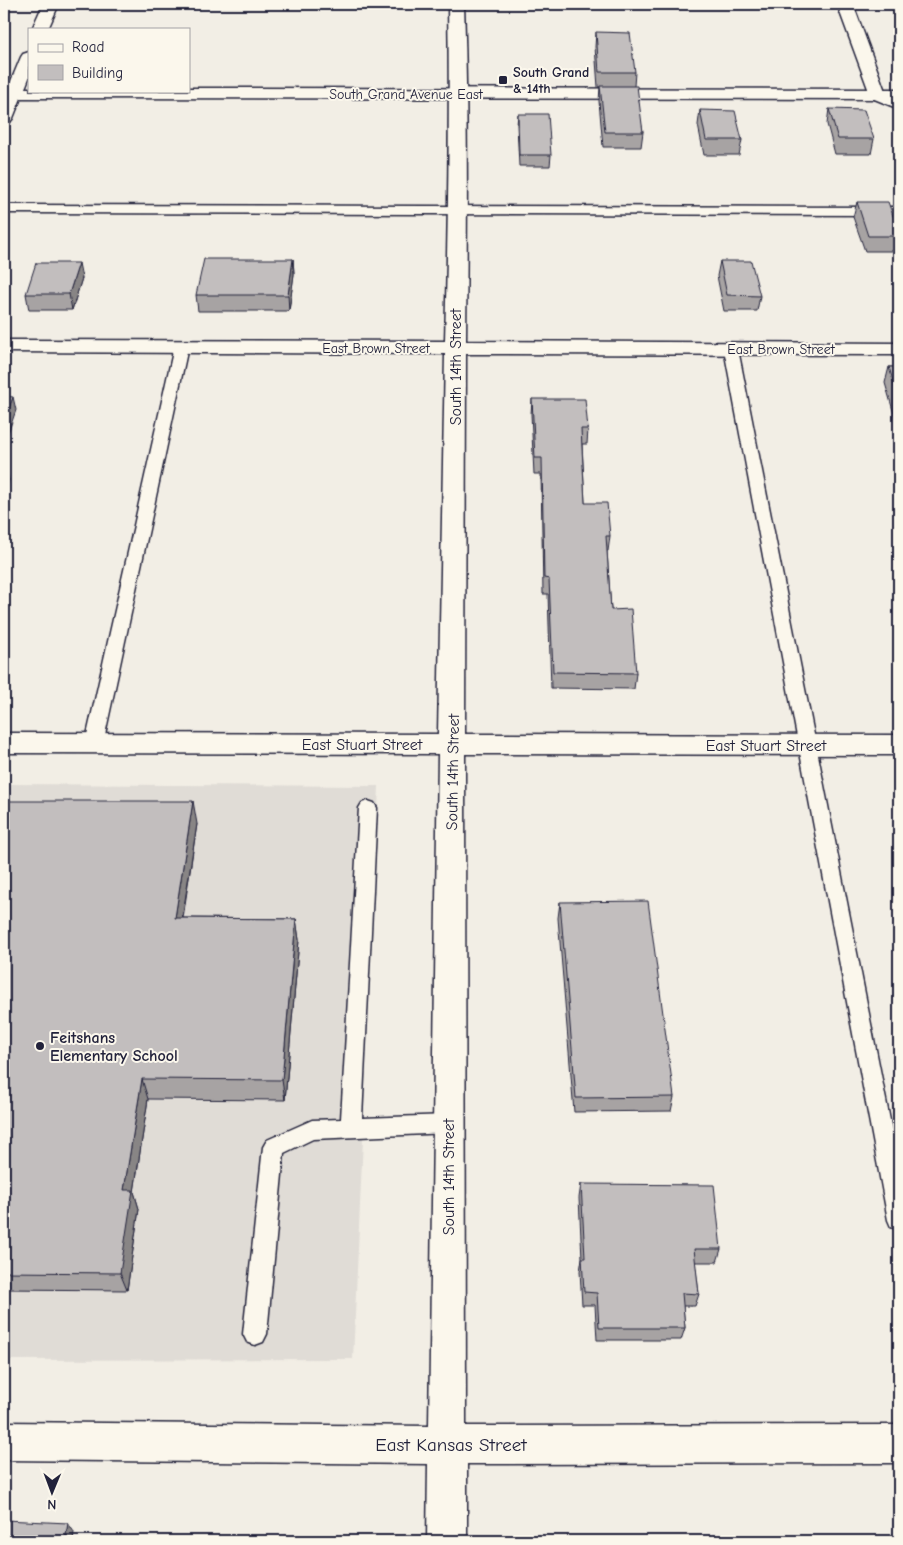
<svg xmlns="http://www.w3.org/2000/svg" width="903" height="1545" font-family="'Comic Neue',sans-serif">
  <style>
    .built { fill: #e0dcd6 }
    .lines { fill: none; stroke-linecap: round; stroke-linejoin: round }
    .service-casing { stroke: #22223b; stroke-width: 3 }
    .minor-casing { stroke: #22223b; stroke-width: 3 }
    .secondary-casing { stroke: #22223b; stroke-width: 3 }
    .service { fill: #fbf7ec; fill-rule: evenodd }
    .minor { fill: #fbf7ec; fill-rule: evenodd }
    .secondary { fill: #fbf7ec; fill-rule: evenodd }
    .wall { fill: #a7a3a3; stroke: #22223b }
    .shaded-wall { fill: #888585; stroke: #22223b }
    .building { fill: #c2bebe; stroke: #22223b }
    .poi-dot { fill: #22223b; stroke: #fbf7ec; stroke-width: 2 }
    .labels { text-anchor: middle; stroke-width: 4; stroke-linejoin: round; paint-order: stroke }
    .far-poi-label { font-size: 14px; font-weight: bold; fill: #22223b; stroke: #fbf7ec; text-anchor: start }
    .far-street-label { font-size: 14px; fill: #22223b; stroke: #fbf7ec }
    .street-label { font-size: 16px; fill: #22223b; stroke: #fbf7ec }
    .poi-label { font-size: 16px; font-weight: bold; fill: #22223b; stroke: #fbf7ec; text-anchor: start }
    .near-street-label { font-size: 19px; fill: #22223b; stroke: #fbf7ec }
  </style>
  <rect width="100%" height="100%" fill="#f2eee5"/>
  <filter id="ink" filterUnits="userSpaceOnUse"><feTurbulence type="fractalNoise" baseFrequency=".02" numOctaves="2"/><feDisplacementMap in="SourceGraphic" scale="10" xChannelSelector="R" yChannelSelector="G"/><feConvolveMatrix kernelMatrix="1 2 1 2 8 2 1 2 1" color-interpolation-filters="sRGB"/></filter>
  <g filter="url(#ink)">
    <path class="built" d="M4 784 379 786 353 1359 4 1360Z"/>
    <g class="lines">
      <g class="service-casing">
        <g id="service">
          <path d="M4 205 899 207V215L4 213Z"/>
          <path d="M181 343 188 347 103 744 100 749 94 750 88 749 85 744 174 347Z"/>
          <path d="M731 345 738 349 899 1166V1230L891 1227 888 1220 724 349Z"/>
          <path d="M368 801 374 803 377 808 362 1118 449 1115 456 1117 459 1124 456 1131 449 1133 313 1139 284 1153 267 1334 263 1342 255 1345 247 1342 243 1334 263 1147 267 1140 312 1120 341 1119 359 808 362 803Z"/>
        </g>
      </g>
      <g class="minor-casing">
        <g id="minor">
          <path d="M43 4H59L48 29H32Z"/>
          <path d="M448 4H464C468 116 467 229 466 341L899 343V355L466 354 465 734 899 735V755L465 754 466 1426 899 1425V1463L467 1464V1541H427L428 1464 4 1460V1422L429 1426 438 754 4 753V733L438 734 445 354 4 352V340L445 341C448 229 450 116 448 4Z"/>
          <path d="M837 4H853L885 91 899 98V109L872 98 870 94Z"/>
          <path d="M29 52V78L13 118 10 122 4 123V98L21 57 23 54Z"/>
        </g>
      </g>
      <g class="secondary-casing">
        <path id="secondary" d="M4 88H29V91H189V88L899 89V99L4 98Z"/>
      </g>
      <use href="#service" class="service"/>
      <use href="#minor" class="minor"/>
      <use href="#secondary" class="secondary"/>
    </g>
    <g class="wall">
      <path d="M596 32 635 72 634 86 643 132 641 147H603L599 101 600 87H598L595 47Z"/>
      <path d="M829 109 874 139 871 154H835L827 124Z"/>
      <path d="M700 110 742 140 739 155H704L698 125Z"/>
      <path d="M518 114 551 155 550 166H519L517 125Z"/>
      <path d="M857 202 899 232V241L897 251H865L853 217Z"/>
      <path d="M293 259 294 274 289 311H198L196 295Z"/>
      <path d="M720 261 760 296 757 311H724L717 276Z"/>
      <path d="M82 278 72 310H29L26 294Z"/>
      <path d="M889 367H899V431L885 383Z"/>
      <path d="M532 399 588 429 587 444H582L585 503 610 536 608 551H607L611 610 636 673 634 689 551 688 548 594H543L541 474H534L531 414Z"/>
      <path d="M4 801 197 824 183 918 296 919 299 940 285 1100 148 1099 134 1192 139 1209 127 1290 4 1289Z"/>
      <path d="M560 902 674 1097 671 1111 574 1112 558 918Z"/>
      <path d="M581 1184 721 1249 717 1262H695L699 1294 695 1306H683L685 1328 681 1340H597L595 1305H582L580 1271 582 1258 579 1198Z"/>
    </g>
    <g class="shaded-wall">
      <path d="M293 259 294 274 289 311 288 295Z"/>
      <path d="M79 263 82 278 72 310 69 294Z"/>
      <path d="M13 397 16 410 4 445V421Z"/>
      <path d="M5 467 9 480 4 496V471Z"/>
      <path d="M193 801 197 824 179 939 175 918Z"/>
      <path d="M296 919 299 940 285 1100 282 1080Z"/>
      <path d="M142 1079 148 1099 134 1192 139 1209 127 1290 120 1273 124 1190Z"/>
      <path d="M68 1523 74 1532 73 1541H65Z"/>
    </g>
    <g class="building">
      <path d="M596 32 630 33 635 72H599Z"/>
      <path d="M600 86H637L643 132H605Z"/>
      <path d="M829 109 864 110 874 139H838Z"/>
      <path d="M700 110 735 111 742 140H706Z"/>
      <path d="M518 114H548L551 155H519Z"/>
      <path d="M857 202H888L899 232V236H868Z"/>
      <path d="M204 259H293L288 295H196Z"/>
      <path d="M720 261H751L760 296 727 295Z"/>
      <path d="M36 263H79L69 294H26Z"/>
      <path d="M889 367H899V401Z"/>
      <path d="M4 396 13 397 4 421Z"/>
      <path d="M532 399H585L588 429H581L585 503H607L610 536H606L611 610 631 609 636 673 553 672 549 579 544 578 542 458H535Z"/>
      <path d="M4 801H193L175 918 296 919 282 1080 142 1079 124 1190H133L120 1273 4 1272Z"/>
      <path d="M648 901 674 1097 576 1098 560 902Z"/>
      <path d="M581 1184 714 1185 721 1249H694L699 1294 682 1293 685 1328H599L597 1293 584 1292 582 1258H585Z"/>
      <path d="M4 1520 68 1523 65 1541H4Z"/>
    </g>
  </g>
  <g class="poi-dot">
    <rect x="498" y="75" width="10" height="10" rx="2.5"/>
    <circle cx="40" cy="1046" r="5"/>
  </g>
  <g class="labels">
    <g class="far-poi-label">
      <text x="513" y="77">South Grand<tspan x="513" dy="16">&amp; 14th</tspan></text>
    </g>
    <g class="far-street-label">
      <text x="406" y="99">South Grand Avenue East</text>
      <text x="376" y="353">East Brown Street</text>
      <text x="781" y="354">East Brown Street</text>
    </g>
    <g class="street-label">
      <text transform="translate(455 367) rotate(-90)" y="6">South 14th Street</text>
      <text x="362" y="750">East Stuart Street</text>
      <text x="766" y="751">East Stuart Street</text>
      <text transform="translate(452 772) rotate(-89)" y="6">South 14th Street</text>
      <text transform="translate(448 1177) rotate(-90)" y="6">South 14th Street</text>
    </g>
    <g class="poi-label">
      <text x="50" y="1043">Feitshans<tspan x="50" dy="18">Elementary School</tspan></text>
    </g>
    <g class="near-street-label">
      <text x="451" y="1451">East Kansas Street</text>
    </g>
  </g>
  <rect width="903" height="1545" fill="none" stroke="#fbf7ec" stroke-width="20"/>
  <rect x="10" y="10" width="883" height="1525" fill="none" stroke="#22223b" stroke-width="2" filter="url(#ink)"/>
  <rect x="28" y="28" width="162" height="65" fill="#fbf7ec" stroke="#a4a2a5"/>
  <rect x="38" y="44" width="25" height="8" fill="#fbf7ec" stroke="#a4a2a5"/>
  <text x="72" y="52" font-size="15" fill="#22223b">Road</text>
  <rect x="38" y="65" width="25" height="15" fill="#c2bebe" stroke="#a4a2a5"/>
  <text x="72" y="78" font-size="15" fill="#22223b">Building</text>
  <g transform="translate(52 1492) rotate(181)" stroke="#fbf7ec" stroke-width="4" paint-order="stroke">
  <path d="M0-4L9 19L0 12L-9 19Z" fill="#22223b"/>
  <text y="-8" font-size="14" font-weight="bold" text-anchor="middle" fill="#22223b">N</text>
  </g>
</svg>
